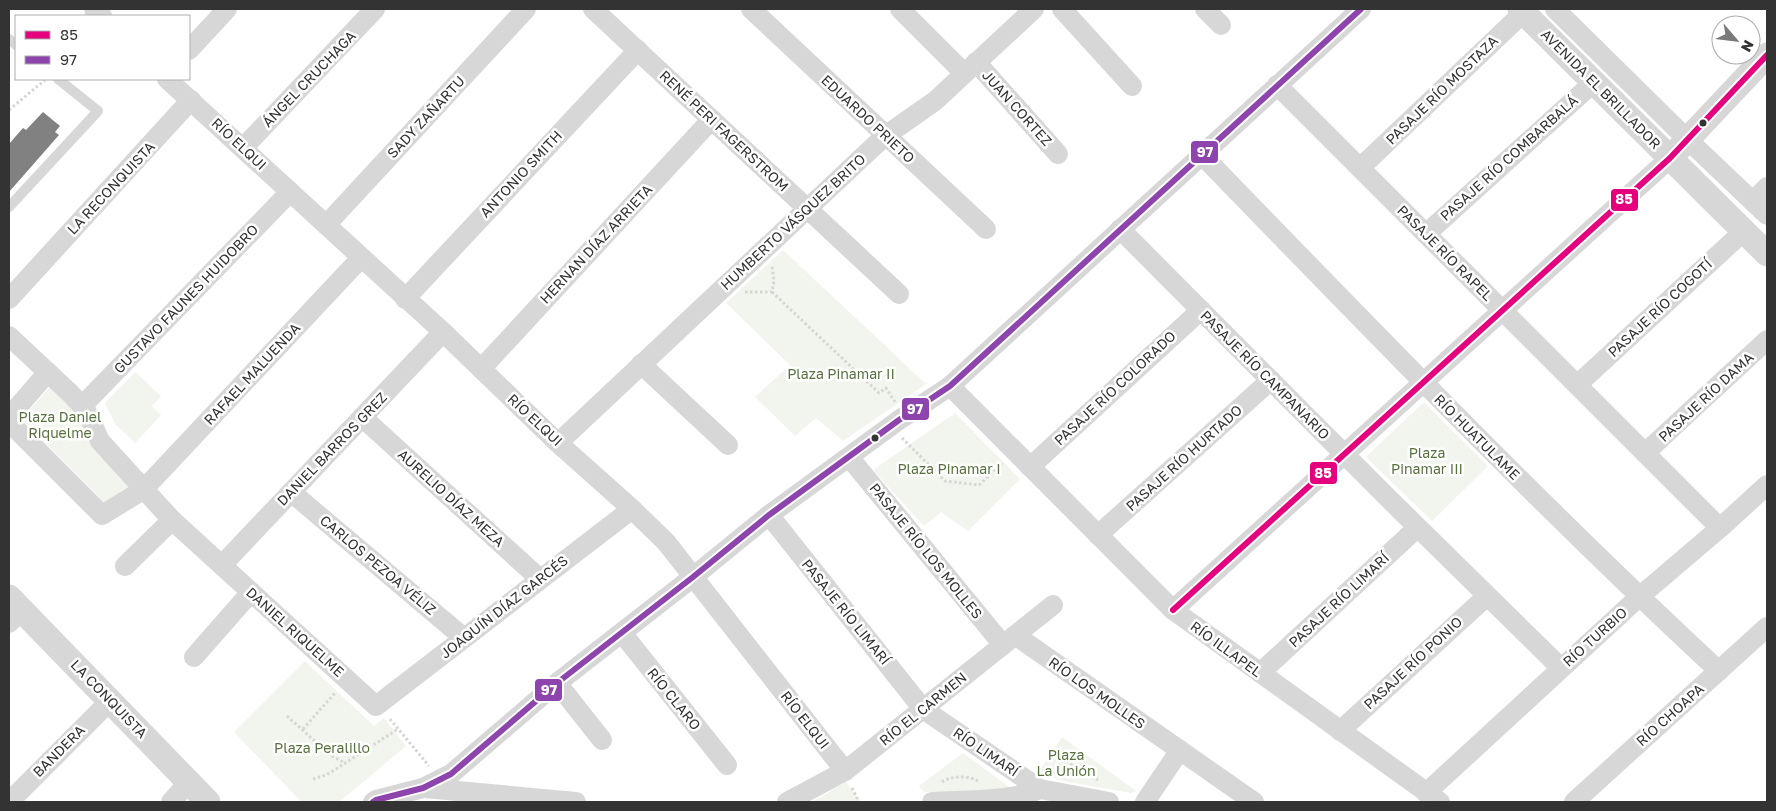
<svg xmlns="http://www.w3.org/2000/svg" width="1776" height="811" font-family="'Golos Text',sans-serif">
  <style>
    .green { fill: #f1f5ed }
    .building { fill: #818181 }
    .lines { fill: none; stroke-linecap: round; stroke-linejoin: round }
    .path { stroke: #d6d6d6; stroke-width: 3; stroke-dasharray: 2.5 2.5; stroke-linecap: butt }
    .service { stroke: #d7d7d7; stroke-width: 10 }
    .minor { stroke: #d7d7d7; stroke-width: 20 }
    .tertiary { stroke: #d7d7d7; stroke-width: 25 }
    .bus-1-casing { stroke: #fff; stroke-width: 10 }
    .bus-2-casing { stroke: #fff; stroke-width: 10 }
    .bus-1 { stroke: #e5007d; stroke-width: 6 }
    .bus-2 { stroke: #8e44ad; stroke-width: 6 }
    .bus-dot { fill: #333; stroke: #fff; stroke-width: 2 }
    .labels { text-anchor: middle; stroke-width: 5; stroke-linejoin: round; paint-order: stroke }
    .street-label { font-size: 14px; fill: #333; stroke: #fff }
    .park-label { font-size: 14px; fill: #57713e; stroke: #fff }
    .line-badge { stroke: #fff; stroke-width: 2 }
    .badge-label { font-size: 14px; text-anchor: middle; font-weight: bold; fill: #fff }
  </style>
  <rect width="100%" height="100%" fill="#fff"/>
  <g class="green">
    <path d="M783 250 926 384 843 441 816 418 795 436 755 397 790 365 726 303Z"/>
    <path d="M135 372 161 396 152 406 161 415 135 443 116 425 105 403Z"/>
    <path d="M51 386 82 413 88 441 131 487 104 502 21 419Z"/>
    <path d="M1424 402 1488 466 1432 521 1366 457Z"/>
    <path d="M955 413 1020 479 968 531 941 512 924 526 873 470Z"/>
    <path d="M305 661 374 726 384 718 406 746 339 802H302L234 732Z"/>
    <path d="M1062 737 1136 791 1131 793 1064 781 1038 773Z"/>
    <path d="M963 753 1015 791 924 792 919 786Z"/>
    <path d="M846 782 861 802H812Z"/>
  </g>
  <path class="building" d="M43 112 60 126 55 132 59 135 9 192V144L23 128 26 130Z"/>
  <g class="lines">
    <g class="path">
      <path d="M9 110 45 80"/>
      <path d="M745 292H772L774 281 772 266"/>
      <path d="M772 292 879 393 886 388 895 402"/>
      <path d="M902 438 945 481 979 485 1002 463"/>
      <path d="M287 716 330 755 345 763"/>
      <path d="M390 719 429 766"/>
      <path d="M303 729 335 693"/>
      <path d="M1052 773 1064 760 1098 780"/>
      <path d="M313 779 326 775 336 769 398 729"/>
      <path d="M942 782C950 776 969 775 978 781"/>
      <path d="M852 788 859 802"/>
    </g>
    <g class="service">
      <path d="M9 39 16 45"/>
      <path d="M9 207 98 111 58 79"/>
    </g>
    <g class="minor">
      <path d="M94 9 102 16"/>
      <path d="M593 9 899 294"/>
      <path d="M751 9 986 229"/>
      <path d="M900 9 964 73"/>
      <path d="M1062 9 1132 86"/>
      <path d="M1205 9 1221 25"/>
      <path d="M1555 9 1688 140 1767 215"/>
      <path d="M189 50 227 9"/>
      <path d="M976 62 1058 154"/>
      <path d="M167 79 443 332 558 443 632 509 666 542 845 771"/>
      <path d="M1277 85 1720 528"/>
      <path d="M243 148 375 9"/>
      <path d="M1201 154C1371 329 1540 505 1719 671"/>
      <path d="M1360 168 1524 12"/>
      <path d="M1753 201 1767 187"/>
      <path d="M326 225 526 9"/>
      <path d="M1120 229 1389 499 1561 668"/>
      <path d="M1426 234 1593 83"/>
      <path d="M9 299 191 100"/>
      <path d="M405 299 638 50"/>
      <path d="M9 336 71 394 86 410 100 441 172 520 376 706 632 509"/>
      <path d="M641 364 728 445"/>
      <path d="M481 369 712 119"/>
      <path d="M1577 385 1744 231"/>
      <path d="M950 386 1173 610 1440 802"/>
      <path d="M82 406 290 192"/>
      <path d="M9 417 48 372"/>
      <path d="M362 417 540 579"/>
      <path d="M9 422 102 515 143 490 361 258"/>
      <path d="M558 443 871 149 885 136 935 101 1034 9"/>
      <path d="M1645 453 1767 340"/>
      <path d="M849 457 1003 645"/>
      <path d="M1030 467 1201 310"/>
      <path d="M291 492 464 638"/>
      <path d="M769 515 923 709 1040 789 1109 802"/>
      <path d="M1098 535 1271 380"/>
      <path d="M222 565 443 332"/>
      <path d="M125 566 172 520"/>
      <path d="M1173 610 1670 158"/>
      <path d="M9 623 22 610"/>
      <path d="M622 633 727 765"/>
      <path d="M1015 635 1254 802"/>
      <path d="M194 657 251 592"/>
      <path d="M1260 673 1417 528"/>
      <path d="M557 683 602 740"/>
      <path d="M1340 731 1487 596"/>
      <path d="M425 788 576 802"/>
      <path d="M1426 793 1639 597 1720 528 1767 485"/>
      <path d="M9 802 110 701"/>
      <path d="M171 802 189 782"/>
      <path d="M373 802 376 800 423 788 451 774 557 683 693 577 769 515 899 420 950 386 1361 9"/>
      <path d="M787 802 845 771 1053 605"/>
      <path d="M932 802C965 800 1010 802 1040 789"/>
      <path d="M1145 802 1180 750"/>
      <path d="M1574 802 1767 627"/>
    </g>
    <g class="tertiary">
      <path d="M1520 9 1767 254"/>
      <path d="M1670 158 1767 55"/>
      <path d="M9 597 208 802"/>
    </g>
    <g class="bus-1-casing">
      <path id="bus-1" d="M1173 610 1670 158 1767 55"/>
    </g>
    <g class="bus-2-casing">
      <path id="bus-2" d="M373 802 376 800 423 788 451 774 557 683 693 577 769 515 899 420 950 386 1361 9"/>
    </g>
    <use href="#bus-1" class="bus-1"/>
    <use href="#bus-2" class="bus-2"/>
  </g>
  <g class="bus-dot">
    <circle cx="1703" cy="123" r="4.5"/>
    <circle cx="875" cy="438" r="4.5"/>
  </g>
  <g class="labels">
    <g class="street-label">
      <text transform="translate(309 79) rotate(-46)" y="5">ÁNGEL CRUCHAGA</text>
      <text transform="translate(1601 89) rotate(45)" y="5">AVENIDA EL BRILLADOR</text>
      <text transform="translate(1442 90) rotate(-44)" y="5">PASAJE RÍO MOSTAZA</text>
      <text transform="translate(1017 108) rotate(48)" y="5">JUAN CORTEZ</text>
      <text transform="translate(426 117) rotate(-47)" y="5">SADY ZAÑARTU</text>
      <text transform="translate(868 119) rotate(43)" y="5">EDUARDO PRIETO</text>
      <text transform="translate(724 131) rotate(43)" y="5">RENÉ PERI FAGERSTROM</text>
      <text transform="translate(239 144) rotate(43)" y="5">RÍO ELQUI</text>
      <text transform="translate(1509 158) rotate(-42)" y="5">PASAJE RÍO COMBARBALÁ</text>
      <text transform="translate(521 174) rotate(-47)" y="5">ANTONIO SMITH</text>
      <text transform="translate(111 188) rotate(-47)" y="5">LA RECONQUISTA</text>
      <text transform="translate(793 222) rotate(-43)" y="5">HUMBERTO VÁSQUEZ BRITO</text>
      <text transform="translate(596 244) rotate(-47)" y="5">HERNAN DÍAZ ARRIETA</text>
      <text transform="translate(1445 253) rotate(45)" y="5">PASAJE RÍO RAPEL</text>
      <text transform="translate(186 299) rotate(-46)" y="5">GUSTAVO FAUNES HUIDOBRO</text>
      <text transform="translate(1660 308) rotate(-43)" y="5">PASAJE RÍO COGOTÍ</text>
      <text transform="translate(252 374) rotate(-47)" y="5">RAFAEL MALUENDA</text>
      <text transform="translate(1265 375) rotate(45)" y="5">PASAJE RÍO CAMPANARIO</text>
      <text transform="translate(1115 388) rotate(-43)" y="5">PASAJE RÍO COLORADO</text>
      <text transform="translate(1706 397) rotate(-43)" y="5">PASAJE RÍO DAMA</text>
      <text transform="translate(535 420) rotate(43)" y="5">RÍO ELQUI</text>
      <text transform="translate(1477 437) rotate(45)" y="5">RÍO HUATULAME</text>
      <text transform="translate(332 449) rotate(-46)" y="5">DANIEL BARROS GREZ</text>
      <text transform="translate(1184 458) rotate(-42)" y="5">PASAJE RÍO HURTADO</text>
      <text transform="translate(451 498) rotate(42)" y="5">AURELIO DÍAZ MEZA</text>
      <text transform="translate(926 551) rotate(51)" y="5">PASAJE RÍO LOS MOLLES</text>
      <text transform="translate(378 565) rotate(40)" y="5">CARLOS PEZOA VÉLIZ</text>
      <text transform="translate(1339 600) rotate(-43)" y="5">PASAJE RÍO LIMARÍ</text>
      <text transform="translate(504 607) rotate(-38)" y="5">JOAQUÍN DÍAZ GARCÉS</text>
      <text transform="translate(846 612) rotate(51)" y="5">PASAJE RÍO LIMARÍ</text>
      <text transform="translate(295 632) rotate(42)" y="5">DANIEL RIQUELME</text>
      <text transform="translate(1595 637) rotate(-42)" y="5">RÍO TURBIO</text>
      <text transform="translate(1226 649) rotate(36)" y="5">RÍO ILLAPEL</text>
      <text transform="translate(1413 663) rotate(-43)" y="5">PASAJE RÍO PONIO</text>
      <text transform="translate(1097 693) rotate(35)" y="5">RÍO LOS MOLLES</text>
      <text transform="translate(109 699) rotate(46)" y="5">LA CONQUISTA</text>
      <text transform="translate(674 699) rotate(51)" y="5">RÍO CLARO</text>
      <text transform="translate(923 709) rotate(-39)" y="5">RÍO EL CARMEN</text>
      <text transform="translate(1670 715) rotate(-42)" y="5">RÍO CHOAPA</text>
      <text transform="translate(805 720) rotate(52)" y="5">RÍO ELQUI</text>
      <text transform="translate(59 751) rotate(-45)" y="5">BANDERA</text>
      <text transform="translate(986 752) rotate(34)" y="5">RÍO LIMARÍ</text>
    </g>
    <g class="park-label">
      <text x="841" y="379">Plaza Pinamar II</text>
      <text x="60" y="422">Plaza Daniel<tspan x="60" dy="16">Riquelme</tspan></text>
      <text x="1427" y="458">Plaza<tspan x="1427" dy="16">Pinamar III</tspan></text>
      <text x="949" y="474">Plaza Pinamar I</text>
      <text x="322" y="753">Plaza Peralillo</text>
      <text x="1066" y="760">Plaza<tspan x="1066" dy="16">La Unión</tspan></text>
    </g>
  </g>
  <g class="line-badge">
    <rect x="1190" y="140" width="29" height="24" rx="5" fill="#8e44ad"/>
    <rect x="1610" y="188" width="29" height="24" rx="5" fill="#e5007d"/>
    <rect x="901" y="397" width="29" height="24" rx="5" fill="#8e44ad"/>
    <rect x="1309" y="461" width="29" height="24" rx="5" fill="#e5007d"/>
    <rect x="534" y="678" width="29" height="24" rx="5" fill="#8e44ad"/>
  </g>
  <g class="badge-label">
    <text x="1205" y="157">97</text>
    <text x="1624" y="204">85</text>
    <text x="915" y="414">97</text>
    <text x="1323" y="478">85</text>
    <text x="549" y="695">97</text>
  </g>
  <rect width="1776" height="811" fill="none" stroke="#333333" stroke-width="20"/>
  <rect x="15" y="15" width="175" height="65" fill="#ffffff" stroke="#adadad"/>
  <rect x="25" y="31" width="25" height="8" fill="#e5007d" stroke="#adadad"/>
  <text x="60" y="40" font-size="15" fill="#333333">85</text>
  <rect x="25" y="56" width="25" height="8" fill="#8e44ad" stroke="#adadad"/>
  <text x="60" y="65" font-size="15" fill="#333333">97</text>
  <g transform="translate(1736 40) rotate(118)"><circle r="24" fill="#ffffff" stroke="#adadad"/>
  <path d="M0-4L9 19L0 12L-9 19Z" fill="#7a7a7a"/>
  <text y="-8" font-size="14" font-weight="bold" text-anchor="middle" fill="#333333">N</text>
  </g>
</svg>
